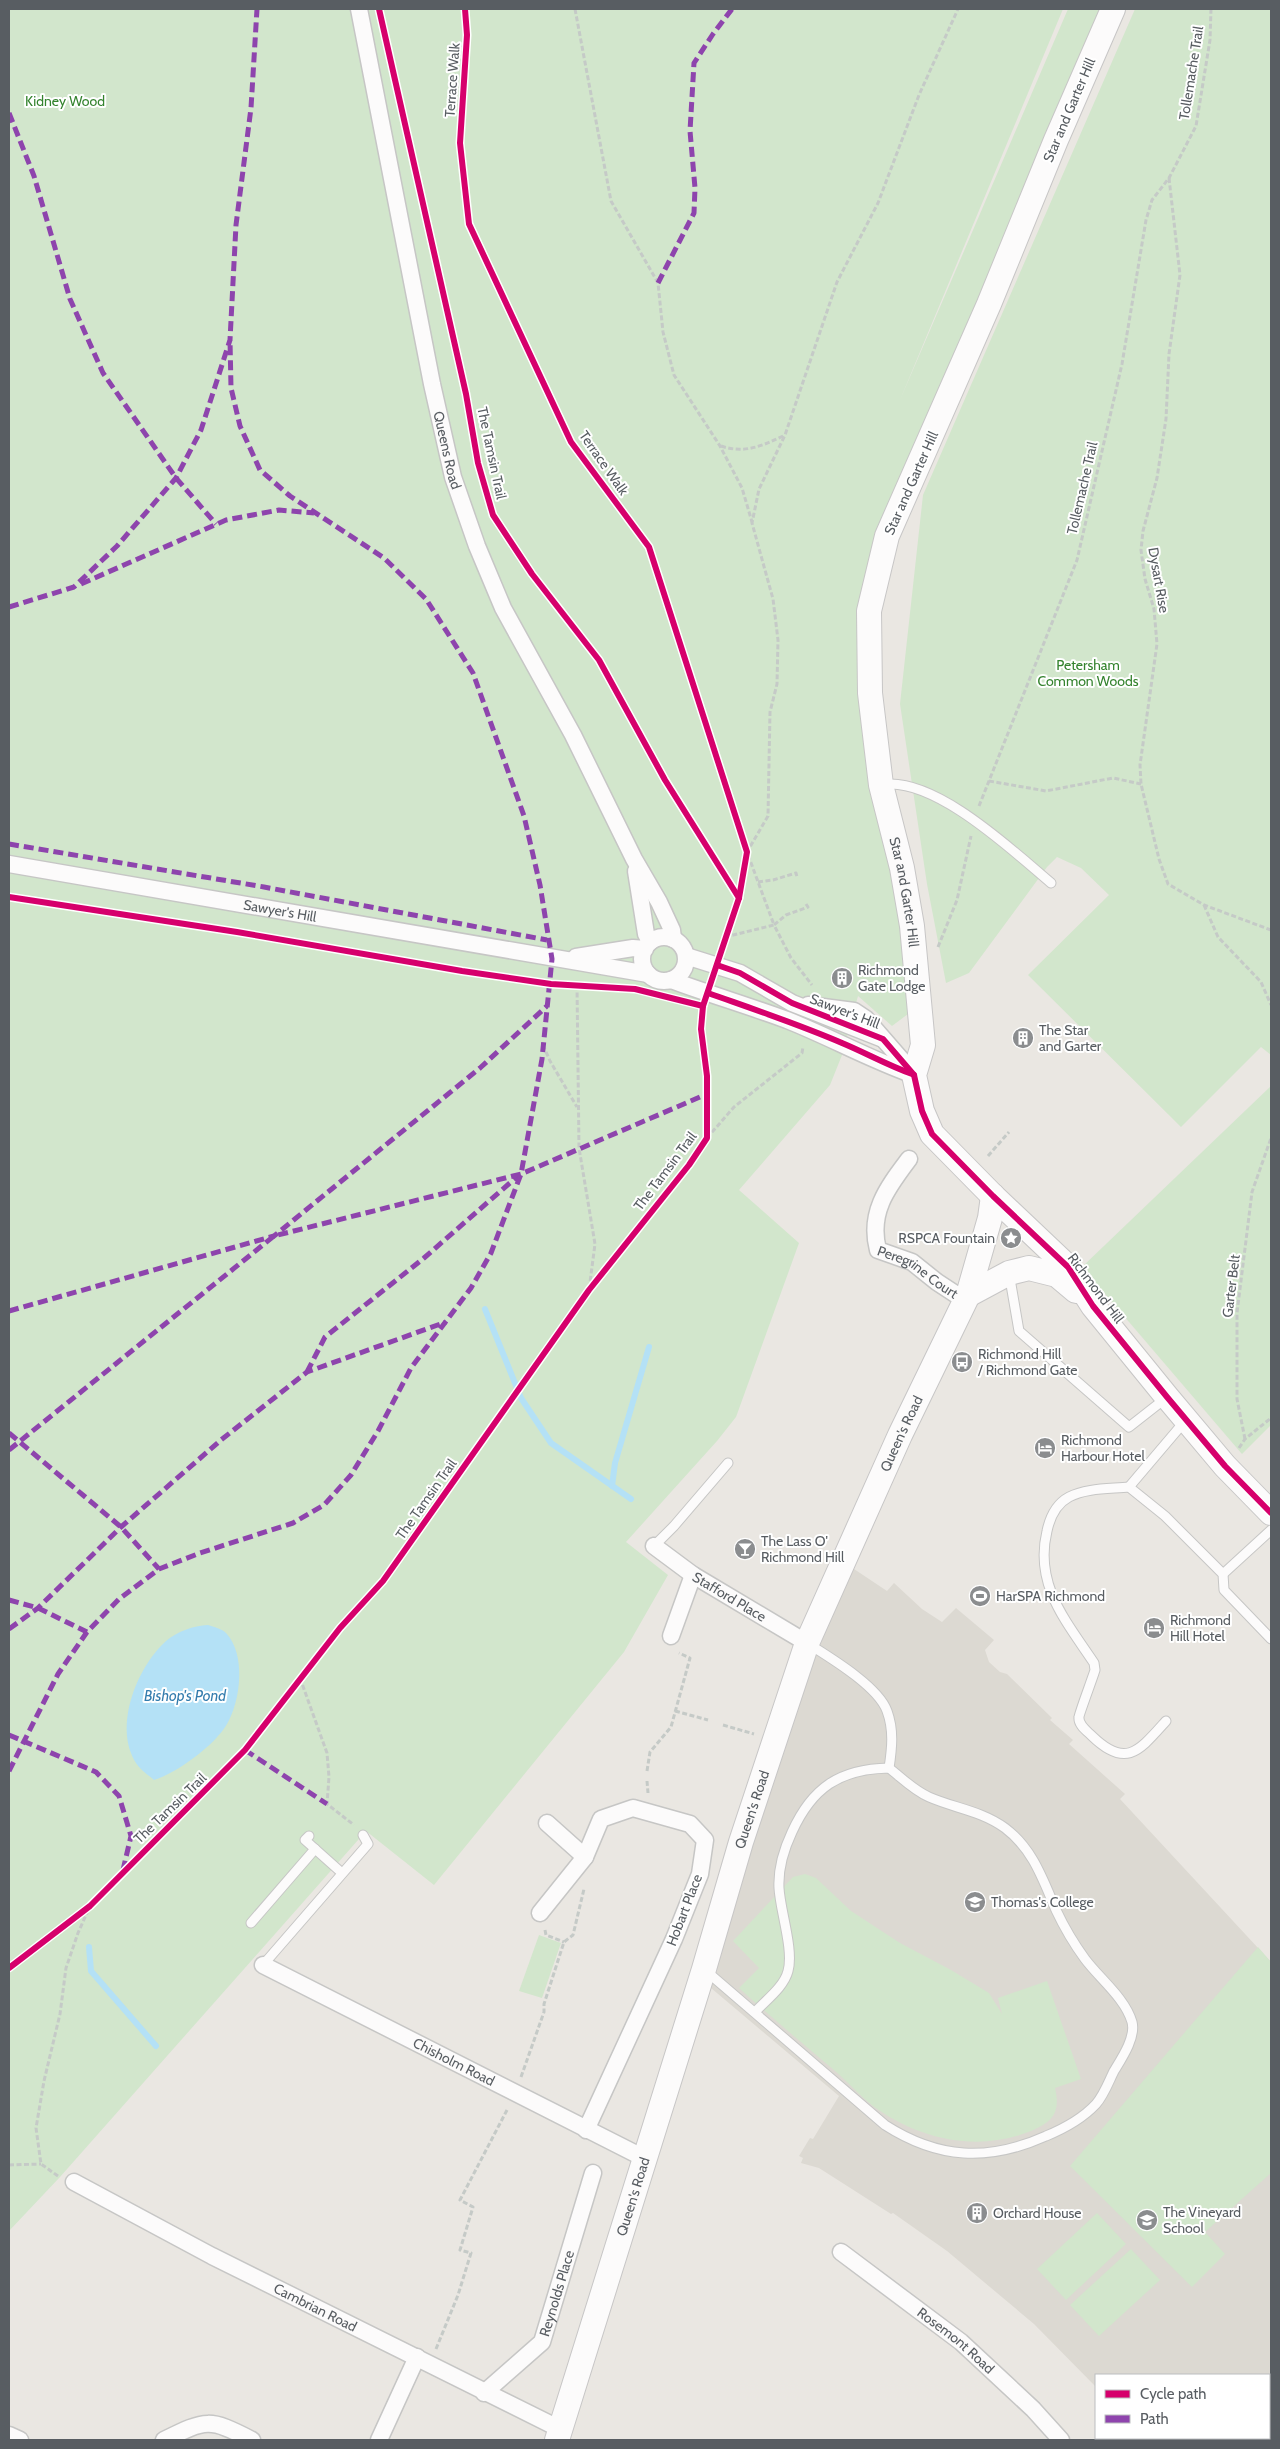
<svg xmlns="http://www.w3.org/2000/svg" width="1280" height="2449" font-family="Cabin,sans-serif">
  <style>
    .education { fill: #dcd9d2 }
    .green { fill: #d2e6cc }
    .water { fill: #b4e1f6 }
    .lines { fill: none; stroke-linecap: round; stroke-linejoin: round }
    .stream { stroke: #b4e1f6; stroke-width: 6 }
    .service-casing { stroke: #c6c6c5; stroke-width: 11 }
    .minor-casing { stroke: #c6c6c5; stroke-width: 19 }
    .secondary-casing { stroke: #c7c6c6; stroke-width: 26 }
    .path { stroke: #c5cac7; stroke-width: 3; stroke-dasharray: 5 2.5; stroke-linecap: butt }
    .service { stroke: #fcfbfb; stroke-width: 9 }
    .minor { stroke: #fcfbfb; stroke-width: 16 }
    .secondary { stroke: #fcfbfb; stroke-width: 24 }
    .quiet { stroke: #8e44ad; stroke-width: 5; stroke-dasharray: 10 5; stroke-linecap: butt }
    .cycleway-casing { stroke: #fff; stroke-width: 9 }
    .cycleway { stroke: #d6006c; stroke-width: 6 }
    .labels { text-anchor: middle; stroke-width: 4; stroke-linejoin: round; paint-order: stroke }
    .street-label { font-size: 14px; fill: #585d62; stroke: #fff }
    .park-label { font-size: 14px; fill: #34832e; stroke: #fff }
    .poi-label { font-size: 14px; fill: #585d62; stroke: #fff; text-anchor: start }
    .water-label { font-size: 15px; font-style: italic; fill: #337cad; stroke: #fff }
  </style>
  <rect width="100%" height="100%" fill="#eae7e2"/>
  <path class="education" d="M848 1565 887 1591 894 1583 922 1609 942 1622 956 1608 994 1640 985 1650 989 1662 1000 1672 1007 1674 1052 1718 1050 1720 1073 1740 1069 1744 1125 1794 1120 1799 1271 1962V2440H1145L1143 2438H1269V2375H1096V2387L1034 2324 947 2251 893 2213 891 2214 819 2168 801 2163 803 2158 799 2156 810 2138 813 2139 839 2096 711 1988 767 1785Z"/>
  <g class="green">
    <path d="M9 9H1063L900 400 1068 9H1104L980 301 880 527 861 708 868 781 894 879 903 946 908 1014 892 1026 858 996 842 1055 830 1085 739 1190 799 1243 736 1417 717 1441 626 1542 668 1575 624 1652 434 1885 366 1831 60 2177 9 2231Z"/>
    <path d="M1135 9H1271V1055L1261 1047 1181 1127 1028 975 1109 895 1081 868 1057 857 1047 867 969 973 946 983 927 884 900 704 923 495Z"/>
    <path d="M1271 1086V1425L1242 1454 1082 1267Z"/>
    <path d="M805 1874 816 1878 851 1911 900 1943 951 1970 989 1993 1002 2014 998 1998 1047 1981 1081 2079 1055 2088C1061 2113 1052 2122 1031 2131 977 2153 918 2139 873 2106 859 2095 847 2081 834 2070 802 2043 770 2016 739 1988L759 1968 733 1941 793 1877Z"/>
    <path d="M539 1935 561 1943 542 1998 519 1991Z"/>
    <path d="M1258 1947 1271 1962V2173L1205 2232 1225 2254 1192 2287 1070 2166Z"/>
    <path d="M1097 2213 1126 2244 1066 2300 1037 2269Z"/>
    <path d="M1131 2249 1160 2280 1099 2336 1070 2305Z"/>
  </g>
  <path class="water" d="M208 1625C214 1627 222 1629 226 1633 246 1654 241 1700 227 1724 215 1745 177 1773 154 1780 150 1776 143 1772 139 1767 111 1731 136 1668 166 1641 178 1631 193 1626 208 1625Z"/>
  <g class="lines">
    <g class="stream">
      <path d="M485 1309 521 1398 551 1443 631 1499"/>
      <path d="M612 1486 615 1463 649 1347"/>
      <path d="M89 1947 91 1971 156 2046"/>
    </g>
    <g class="service-casing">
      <g id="service">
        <path d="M881 785C933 775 1013 851 1051 883"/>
        <path d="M1009 1273 1019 1331 1129 1427 1166 1398"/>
        <path d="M1129 1487 1185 1421"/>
        <path d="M654 1546 674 1526 728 1463"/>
        <path d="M1223 1574 1271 1530"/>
        <path d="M807 1643C829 1657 878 1686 887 1711 894 1730 892 1748 889 1768"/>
        <path d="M1166 1721C1139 1751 1126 1769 1092 1736 1087 1731 1078 1725 1079 1717 1079 1714 1093 1677 1095 1670L1094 1663C1066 1621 1034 1585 1047 1531 1050 1517 1056 1504 1069 1497 1086 1488 1110 1489 1129 1487L1165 1516 1223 1574 1224 1590 1271 1639"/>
        <path d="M309 1836 305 1840 342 1873"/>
        <path d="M251 1923 315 1849"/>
        <path d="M263 1965 368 1844 363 1835"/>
        <path d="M705 1970 885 2125C938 2159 988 2162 1046 2136 1063 2129 1083 2118 1096 2104 1104 2095 1109 2081 1114 2071 1122 2058 1136 2037 1132 2022 1125 1998 1100 1979 1085 1959 1074 1944 1064 1927 1056 1910 1043 1880 1033 1849 1005 1828 982 1811 954 1808 929 1797 913 1790 902 1778 889 1768 839 1769 812 1788 792 1832 784 1849 778 1869 779 1888 780 1910 794 1950 788 1971 784 1987 766 2000 755 2012"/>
      </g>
    </g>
    <g class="minor-casing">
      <g id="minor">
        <path id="s1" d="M359 9 432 384 453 477 477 546 503 608 573 735 634 859 659 902 672 930 673 939"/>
        <path id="s2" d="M9 864 648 974"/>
        <path d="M636 871 646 934 650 942"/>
        <circle cx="664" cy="959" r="22"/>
        <path d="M686 956 740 973 792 1003 883 1039"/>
        <path d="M576 957 633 948 645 949"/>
        <path d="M671 980C709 994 749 1006 787 1020 830 1037 871 1060 914 1075"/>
        <path d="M808 1005 854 1011 866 1019 913 1073"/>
        <path id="s3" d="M909 1159C888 1187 868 1212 878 1250L912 1262 937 1282 966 1301"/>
        <path id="s4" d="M654 1546 693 1575 807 1643"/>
        <path d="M671 1636 693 1575"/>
        <path d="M547 1823 585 1857"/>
        <path d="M540 1913 585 1857 601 1819 633 1808 690 1824 705 1840 700 1874 674 1939 586 2130"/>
        <path id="s5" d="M263 1965 644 2158"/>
        <path id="s6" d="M74 2182 212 2256 560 2429"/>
        <path id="s7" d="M841 2252 961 2342 1033 2409 1061 2440"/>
        <path id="s8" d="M484 2393 542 2342 593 2173"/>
        <path d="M9 2435 20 2440"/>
        <path d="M164 2440C207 2419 209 2418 252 2440"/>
        <path d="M379 2440 417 2357"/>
      </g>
    </g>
    <g class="secondary-casing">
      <g id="secondary">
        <path id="s9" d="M1113 9 1056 140 989 304 887 536 869 611 870 693 881 785 902 868 912 926 923 1045 914 1075 922 1111 932 1134 993 1196 1068 1267 1093 1306 1167 1397 1225 1466 1271 1513"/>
        <path d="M968 1295 1009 1273 1029 1268 1057 1275 1076 1291"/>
        <path id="s10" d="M557 2440 704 1969 741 1842 807 1643 900 1435 968 1295 990 1218 993 1196"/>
      </g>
    </g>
    <g class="path">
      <path d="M575 9 611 201 658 283 663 332 674 375 720 446 742 488 752 522"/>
      <path d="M1169 178 1180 275 1169 354 1166 419 1157 478 1143 531 1141 550 1145 579 1154 609 1157 644 1140 765 1141 784 1159 859 1168 884 1204 905 1271 930"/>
      <path d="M721 446C744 454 762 446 783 436"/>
      <path d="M989 781 1046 791 1113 778 1141 784"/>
      <path d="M979 806 1077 560 1122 364 1146 220 1152 200 1169 178 1196 126 1210 40 1211 9"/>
      <path d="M758 882 773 880 796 873 797 877"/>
      <path d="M806 904 808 907 786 915 774 925 791 958 812 985"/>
      <path d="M1204 905 1218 937 1261 982 1271 1005"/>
      <path d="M725 937 774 925 747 852 768 816 770 712 777 684 778 640 773 599 752 523 759 489 785 435 837 282 878 203 919 95 958 9"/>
      <path d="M938 947 957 900 971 836"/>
      <path d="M577 985 579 1148 595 1244 589 1290"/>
      <path d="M543 1045 550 1061 577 1107"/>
      <path d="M707 1138 734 1107 802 1053 803 1047"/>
      <path d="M988 1156 1009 1132"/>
      <path d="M1245 1439 1237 1399V1313L1252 1192 1271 1138"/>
      <path d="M1239 1448 1245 1439 1271 1418"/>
      <path d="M300 1678 327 1753 329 1777 327 1804 354 1825"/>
      <path d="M675 1711 708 1720"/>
      <path d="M723 1725 754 1734"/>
      <path d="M647 1771 650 1752 671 1727 690 1658 679 1653"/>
      <path d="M647 1781 648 1793"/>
      <path d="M545 1930 546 1935 564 1942"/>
      <path d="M521 2077 544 2012V2004L564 1942 573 1935 584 1889"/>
      <path d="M9 2165 41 2164"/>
      <path d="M58 2176 41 2164 36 2128 44 2081 60 2014 66 1968 78 1933 90 1906"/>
      <path d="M436 2349 458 2295 471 2253 460 2250 473 2207 460 2200 507 2110"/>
    </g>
    <use href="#service" class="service"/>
    <use href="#minor" class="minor"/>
    <use href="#secondary" class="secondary"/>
    <g class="quiet">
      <path d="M9 113 34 176 70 299 103 373 176 478 216 524"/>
      <path d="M658 283 694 213 695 188 690 131 694 63 713 34 732 9"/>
      <path d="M81 584 226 520 279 510 314 513"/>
      <path d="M9 607 74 587 117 546 176 478 201 430 230 340 236 225 251 108 257 9"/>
      <path d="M9 844 264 887 547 940"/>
      <path d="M9 1311 274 1236 480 1068 547 1006"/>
      <path d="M307 1372 325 1337 424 1258 519 1175"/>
      <path d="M9 1433 121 1527 159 1569"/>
      <path d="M9 1450 274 1236 521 1174 707 1094"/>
      <path d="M9 1600 38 1608 87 1632"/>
      <path d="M9 1629 38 1608 121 1527 221 1440 307 1372 446 1322"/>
      <path d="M9 1735 96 1772 119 1796 131 1836 123 1870"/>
      <path d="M245 1750 327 1804"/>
      <path d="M9 1771 58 1674 87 1632 119 1599 159 1569 200 1553 293 1523 324 1505 351 1475 378 1431 411 1368 471 1288 491 1253 521 1174 542 1059 552 959 540 885 524 816 473 673 426 599 384 558 290 496 260 470 240 426 231 388 230 340"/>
    </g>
    <g class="cycleway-casing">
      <g id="cycleway">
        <path d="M379 9 466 394 478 463 493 515 532 574 599 660 665 780 739 898"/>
        <path d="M9 897 237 932 462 971 551 984 635 989 703 1006"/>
        <path d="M717 965 740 973 792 1003 883 1039 914 1075"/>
        <path d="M708 993C753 1009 798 1024 842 1043 866 1053 887 1065 912 1074"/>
        <path d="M914 1075 922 1111 932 1134 993 1196 1068 1267 1093 1306 1167 1397 1225 1466 1271 1513"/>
        <path d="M9 1968 90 1906 245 1750 340 1628 383 1581 589 1290 689 1165 707 1138V1076L701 1029 703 1006 739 898 747 852 649 547 571 442 469 224 460 143 467 35 465 9"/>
      </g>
    </g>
    <use href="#cycleway" class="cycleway"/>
  </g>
  <defs>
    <g id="building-disc" transform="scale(1.125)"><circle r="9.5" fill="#8b8d8f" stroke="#fff"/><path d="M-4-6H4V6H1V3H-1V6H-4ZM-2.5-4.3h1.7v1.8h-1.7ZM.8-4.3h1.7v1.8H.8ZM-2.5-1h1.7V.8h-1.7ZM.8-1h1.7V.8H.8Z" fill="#fff"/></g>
    <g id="sight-disc" transform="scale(1.125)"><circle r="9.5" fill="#8b8d8f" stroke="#fff"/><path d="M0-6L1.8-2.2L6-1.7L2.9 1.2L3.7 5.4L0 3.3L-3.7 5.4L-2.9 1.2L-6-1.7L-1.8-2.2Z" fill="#fff"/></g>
    <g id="bus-disc" transform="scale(1.125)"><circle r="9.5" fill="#8b8d8f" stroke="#fff"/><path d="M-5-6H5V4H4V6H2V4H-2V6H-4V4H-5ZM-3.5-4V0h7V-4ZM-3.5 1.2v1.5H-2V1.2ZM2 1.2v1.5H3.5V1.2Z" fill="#fff"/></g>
    <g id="hotel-disc" transform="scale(1.125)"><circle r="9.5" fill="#8b8d8f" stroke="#fff"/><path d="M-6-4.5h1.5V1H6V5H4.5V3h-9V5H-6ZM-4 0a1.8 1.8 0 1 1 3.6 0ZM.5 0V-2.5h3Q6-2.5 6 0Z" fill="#fff"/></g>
    <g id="bar-disc" transform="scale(1.125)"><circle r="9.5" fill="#8b8d8f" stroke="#fff"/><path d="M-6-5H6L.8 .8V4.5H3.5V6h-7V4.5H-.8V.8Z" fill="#fff"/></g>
    <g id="stadium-disc" transform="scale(1.125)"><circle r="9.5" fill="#8b8d8f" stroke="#fff"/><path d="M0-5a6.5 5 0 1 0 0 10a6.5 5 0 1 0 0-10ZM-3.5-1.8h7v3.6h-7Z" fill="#fff"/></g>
    <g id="school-disc" transform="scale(1.125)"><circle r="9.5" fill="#8b8d8f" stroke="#fff"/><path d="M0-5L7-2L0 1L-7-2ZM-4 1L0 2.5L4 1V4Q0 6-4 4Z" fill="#fff"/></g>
  </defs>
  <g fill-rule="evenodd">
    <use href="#building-disc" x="842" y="978"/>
    <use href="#building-disc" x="1023" y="1038"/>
    <use href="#sight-disc" x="1011" y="1238"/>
    <use href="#bus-disc" x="962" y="1362"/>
    <use href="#hotel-disc" x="1045" y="1448"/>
    <use href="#bar-disc" x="745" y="1549"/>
    <use href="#stadium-disc" x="980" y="1596"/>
    <use href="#hotel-disc" x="1154" y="1628"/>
    <use href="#school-disc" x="975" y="1902"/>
    <use href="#building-disc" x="977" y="2213"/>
    <use href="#school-disc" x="1147" y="2220"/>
  </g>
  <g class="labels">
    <g class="street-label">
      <text transform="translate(1191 73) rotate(-81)" y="5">Tollemache Trail</text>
      <text transform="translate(452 80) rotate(-86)" y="5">Terrace Walk</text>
      <text transform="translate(1069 110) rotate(-67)" y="5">Star and Garter Hill</text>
      <text dy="5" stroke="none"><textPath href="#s1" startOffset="450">Queens Road</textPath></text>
      <text transform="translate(492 453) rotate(78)" y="5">The Tamsin Trail</text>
      <text transform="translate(604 463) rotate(55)" y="5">Terrace Walk</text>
      <text transform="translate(911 483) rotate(-66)" y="5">Star and Garter Hill</text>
      <text transform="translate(1082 488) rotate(-77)" y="5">Tollemache Trail</text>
      <text transform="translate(1159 580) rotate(80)" y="5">Dysart Rise</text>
      <text dy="5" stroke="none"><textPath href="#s9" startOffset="935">Star and Garter Hill</textPath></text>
      <text dy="5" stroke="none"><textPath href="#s2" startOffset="275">Sawyer's Hill</textPath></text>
      <text transform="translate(845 1011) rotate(21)" y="5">Sawyer's Hill</text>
      <text transform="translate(665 1171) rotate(-53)" y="5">The Tamsin Trail</text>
      <text dy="5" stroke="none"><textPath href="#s3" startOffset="146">Peregrine Court</textPath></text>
      <text transform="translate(1231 1286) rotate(-83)" y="5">Garter Belt</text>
      <text transform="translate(1096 1288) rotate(53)" y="5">Richmond Hill</text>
      <text dy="5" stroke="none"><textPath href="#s10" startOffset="1065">Queen's Road</textPath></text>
      <text transform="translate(426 1499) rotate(-55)" y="5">The Tamsin Trail</text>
      <text dy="5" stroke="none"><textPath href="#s4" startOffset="91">Stafford Place</textPath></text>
      <text transform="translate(170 1808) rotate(-44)" y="5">The Tamsin Trail</text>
      <text dy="5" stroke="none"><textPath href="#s10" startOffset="660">Queen's Road</textPath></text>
      <text transform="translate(684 1910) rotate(-69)" y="5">Hobart Place</text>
      <text dy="5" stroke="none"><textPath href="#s5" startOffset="214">Chisholm Road</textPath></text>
      <text dy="5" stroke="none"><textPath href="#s10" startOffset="255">Queen's Road</textPath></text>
      <text dy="5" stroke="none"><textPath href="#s8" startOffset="128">Reynolds Place</textPath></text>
      <text dy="5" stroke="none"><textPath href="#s6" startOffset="272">Cambrian Road</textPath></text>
      <text dy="5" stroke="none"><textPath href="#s7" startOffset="145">Rosemont Road</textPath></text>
    </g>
    <g class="park-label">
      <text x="65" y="106">Kidney Wood</text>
      <text x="1088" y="670">Petersham<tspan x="1088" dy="16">Common Woods</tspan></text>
    </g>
    <g class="poi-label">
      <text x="858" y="975">Richmond<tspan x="858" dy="16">Gate Lodge</tspan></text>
      <text x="1039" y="1035">The Star<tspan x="1039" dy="16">and Garter</tspan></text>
      <text x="995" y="1243" text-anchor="end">RSPCA Fountain</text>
      <text x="978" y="1359">Richmond Hill<tspan x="978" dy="16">/ Richmond Gate</tspan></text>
      <text x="1061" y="1445">Richmond<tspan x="1061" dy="16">Harbour Hotel</tspan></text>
      <text x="761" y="1546">The Lass O'<tspan x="761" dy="16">Richmond Hill</tspan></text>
      <text x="996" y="1601">HarSPA Richmond</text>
      <text x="1170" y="1625">Richmond<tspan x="1170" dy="16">Hill Hotel</tspan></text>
      <text x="991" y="1907">Thomas's College</text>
      <text x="1163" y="2217">The Vineyard<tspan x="1163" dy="16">School</tspan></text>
      <text x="993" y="2218">Orchard House</text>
    </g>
    <g class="water-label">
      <text x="185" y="1701">Bishop's Pond</text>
    </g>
  </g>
  <rect width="1280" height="2449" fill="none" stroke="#585d62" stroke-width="20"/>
  <rect x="1095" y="2374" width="175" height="65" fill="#ffffff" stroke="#bcbec0"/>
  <rect x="1105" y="2390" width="25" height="8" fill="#d6006c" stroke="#bcbec0"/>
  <text x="1140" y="2399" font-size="15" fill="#585d62">Cycle path</text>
  <rect x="1105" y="2415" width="25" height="8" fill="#8e44ad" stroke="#bcbec0"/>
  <text x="1140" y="2424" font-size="15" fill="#585d62">Path</text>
</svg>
